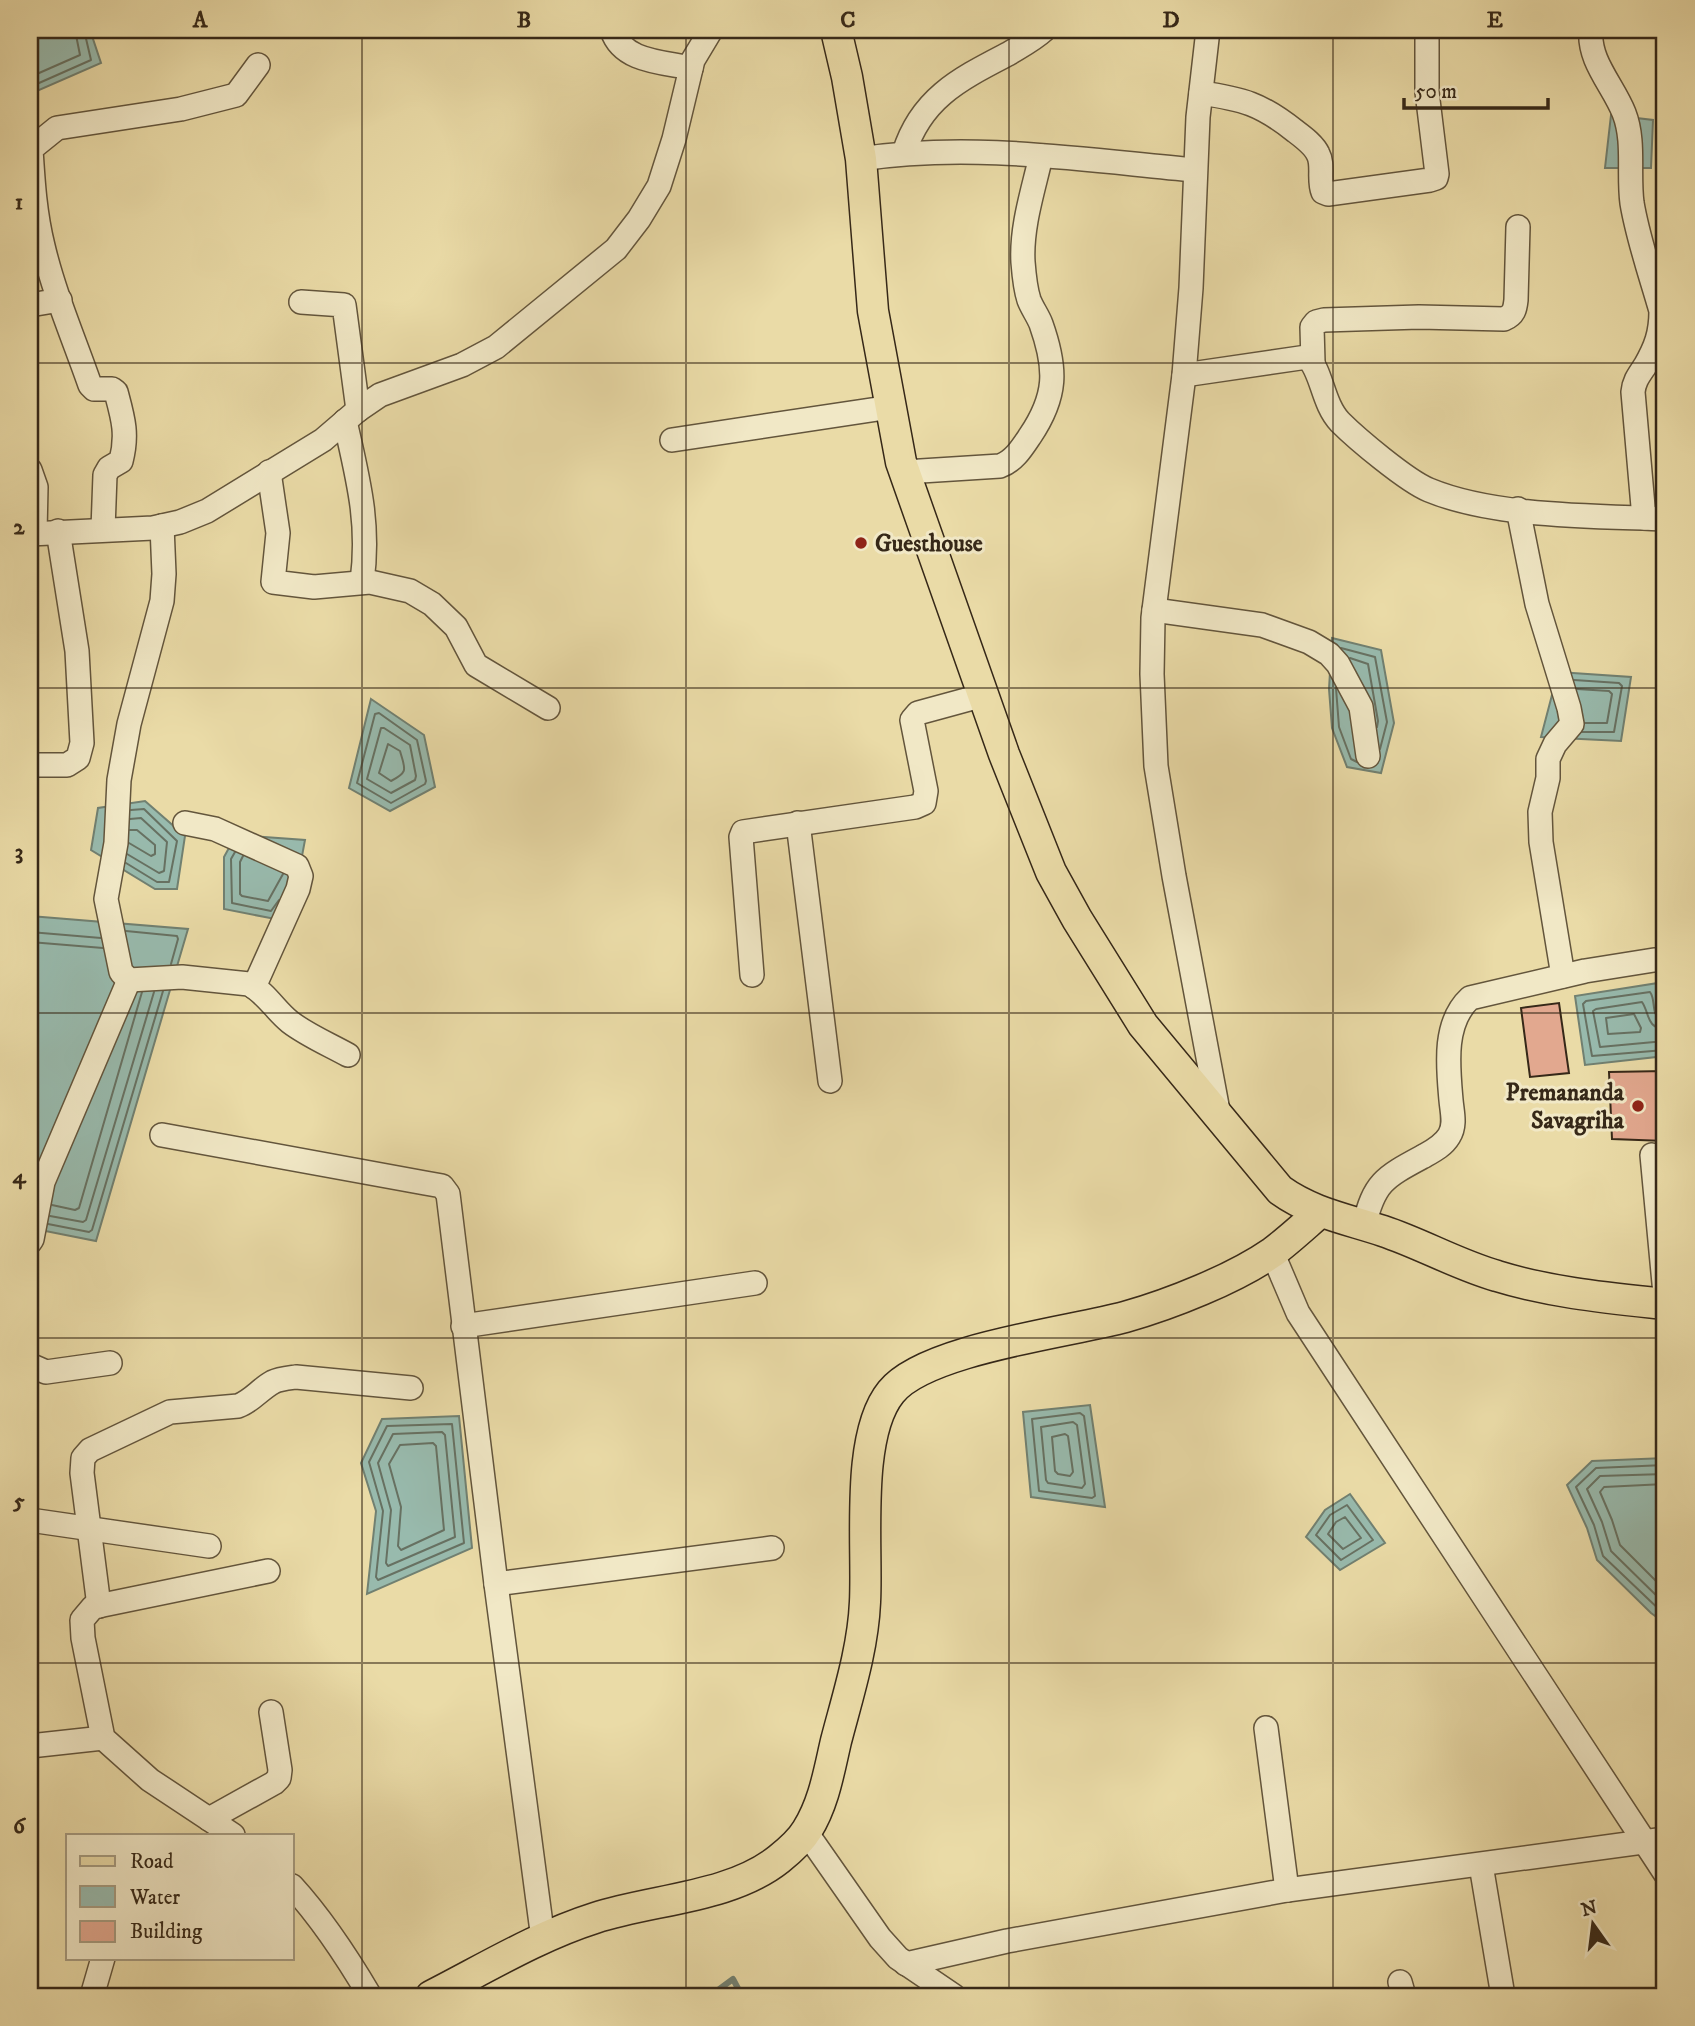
<svg xmlns="http://www.w3.org/2000/svg" width="1695" height="2026" font-family="'IM FELL DW Pica',serif">
  <style>
    .water { fill: #98baad; stroke: #718071; stroke-width: 2 }
    .lines { fill: none; stroke-linecap: round; stroke-linejoin: round }
    .shore { stroke: #677162; stroke-width: 2 }
    .stream { stroke: #718071; stroke-width: 6 }
    .building { fill: #e2a88f; stroke: #362818; stroke-width: 2 }
    .minor-casing { stroke: #63553c; stroke-width: 26 }
    .major-casing { stroke: #362818; stroke-width: 33 }
    .minor { stroke: #f1e8c6; stroke-width: 23 }
    .major { stroke: #eadba7; stroke-width: 30 }
    .grid { fill: none; stroke: #362818; stroke-width: 2; stroke-opacity: 0.55 }
    .poi-dot { fill: #8f2418; stroke: #f1e8c6; stroke-width: 2.5 }
    .labels { text-anchor: middle; stroke-width: 6; stroke-linejoin: round; paint-order: stroke }
    .poi-label { font-size: 24px; font-weight: bold; fill: #362818; stroke: #f1e8c6; text-anchor: start }
    .neatline { fill: none; stroke: #362818; stroke-width: 2.5 }
    .grid-label { font-size: 23px; text-anchor: middle; font-weight: bold; fill: #362818 }
  </style>
  <rect width="100%" height="100%" fill="#eadba7"/>
  <filter id="stains"><feTurbulence type="fractalNoise" baseFrequency=".00286" numOctaves="4"/><feColorMatrix values="0 0 0 0 .2 0 0 0 0 .09 0 0 0 0 .02 0 0 0 .5 -.17"/></filter>
  <radialGradient id="worn" r=".72"><stop offset=".6" stop-color="#630" stop-opacity="0"/><stop offset="1" stop-color="#630" stop-opacity=".3"/></radialGradient>
  <g class="water">
    <path d="M30 30H90L101 63 30 94Z"/>
    <path d="M1611 115 1653 120 1651 168H1605Z"/>
    <path d="M1332 638 1381 650 1394 723 1381 773 1347 767 1332 728 1329 689Z"/>
    <path d="M1558 672 1631 677 1621 741 1541 737Z"/>
    <path d="M371 699 424 735 435 787 390 811 349 788Z"/>
    <path d="M145 801 185 836 177 889H155L91 850 98 808Z"/>
    <path d="M236 835 305 840 297 883 275 919 224 909V857Z"/>
    <path d="M30 916 188 929 96 1241 30 1228Z"/>
    <path d="M1658 983 1665 1056 1585 1065 1575 996Z"/>
    <path d="M1090 1405 1105 1507 1031 1497 1023 1412Z"/>
    <path d="M459 1416 472 1548 367 1594 376 1511 361 1463 382 1419Z"/>
    <path d="M1665 1458V1623L1651 1613 1597 1560 1587 1528 1567 1485 1592 1461Z"/>
    <path d="M1350 1494 1385 1543 1340 1570 1306 1537 1325 1510Z"/>
  </g>
  <g class="lines">
    <g class="shore">
      <path d="M30 77 80 55 75 30"/>
      <path d="M30 87 91 60 84 30"/>
      <path d="M1341 648 1375 657 1387 722 1380 749"/>
      <path d="M1350 658 1368 664 1378 721 1377 727"/>
      <path d="M1574 680 1619 683 1622 686 1614 732H1582"/>
      <path d="M1336 688 1339 727 1351 759 1357 762"/>
      <path d="M1577 689 1609 691 1612 694 1607 723H1585"/>
      <path d="M375 714 379 713 417 740 426 781 425 784 391 803 357 783Z"/>
      <path d="M381 728H384L410 745 416 776 415 780 391 793 367 779Z"/>
      <path d="M388 744 400 751C405 769 409 772 391 781L379 773Z"/>
      <path d="M129 843 151 856 155 854V845L137 830H130"/>
      <path d="M235 852 231 859 232 903 271 911 279 900"/>
      <path d="M127 854 159 873 164 871 167 842 141 818 130 819"/>
      <path d="M243 856 240 862V894L242 896 268 901 283 874"/>
      <path d="M126 863 157 882H169L177 841 144 809 131 810"/>
      <path d="M126 931 177 936 178 939 171 964"/>
      <path d="M30 932 101 938"/>
      <path d="M30 942 103 948"/>
      <path d="M1634 1014 1641 1028 1640 1032 1608 1034 1606 1018Z"/>
      <path d="M1665 1020C1649 1018 1657 1001 1650 992L1586 1001 1583 1004 1592 1056 1665 1050"/>
      <path d="M1665 1029C1646 1028 1650 1014 1642 1002L1596 1009 1593 1011 1600 1047 1665 1041"/>
      <path d="M52 1205 75 1210 79 1208 142 992"/>
      <path d="M50 1216 83 1222 86 1220 154 992"/>
      <path d="M48 1224 89 1232 92 1230 163 991"/>
      <path d="M1080 1413 1084 1416 1095 1496 1092 1498 1039 1491 1032 1419Z"/>
      <path d="M1073 1422 1077 1425 1085 1484 1082 1488 1048 1483 1046 1480 1041 1427Z"/>
      <path d="M452 1424 464 1543 378 1580 376 1577 383 1511 369 1462 387 1426Z"/>
      <path d="M442 1432 445 1435 455 1537 388 1566 386 1563 391 1510 378 1463 393 1434Z"/>
      <path d="M1065 1434 1068 1436 1073 1472 1070 1476 1058 1474 1055 1471 1052 1437Z"/>
      <path d="M433 1443 436 1446 444 1530 401 1550 398 1546 401 1507 389 1464 400 1445Z"/>
      <path d="M1665 1465 1596 1468 1576 1487 1594 1525 1603 1556 1665 1615"/>
      <path d="M1665 1474 1600 1476 1587 1489 1602 1522 1611 1551 1665 1604"/>
      <path d="M1665 1484 1604 1487 1600 1492 1612 1520 1620 1545 1665 1590"/>
      <path d="M1347 1505 1373 1540 1341 1560 1316 1535 1330 1515Z"/>
      <path d="M1345 1517 1361 1538 1343 1549 1328 1534 1336 1522Z"/>
    </g>
    <path class="stream" d="M710 1996 733 1979 742 1996"/>
  </g>
  <g class="building">
    <path d="M1559 1003 1569 1073 1530 1077 1521 1008Z"/>
    <path d="M1665 1071V1141L1612 1139 1609 1072Z"/>
  </g>
  <g class="lines">
    <g class="minor-casing">
      <g id="minor">
        <path d="M612 30C622 62 663 62 691 68"/>
        <path d="M1208 30 1198 117 1191 288 1184 375 1153 618 1152 674 1156 766 1174 876 1219 1116"/>
        <path d="M1591 30C1588 61 1613 85 1624 113 1635 141 1628 173 1632 203 1638 239 1651 276 1661 311 1661 333 1656 347 1645 366 1639 375 1634 381 1633 392L1644 518"/>
        <path d="M1201 93C1243 99 1261 104 1295 131 1303 137 1314 145 1318 154 1324 165 1318 180 1323 192L1328 194 1430 180 1436 178 1437 174 1427 92V30"/>
        <path d="M904 153C921 98 960 79 1008 54 1021 46 1033 40 1044 30"/>
        <path d="M861 159C971 142 1084 160 1195 170"/>
        <path d="M301 302 344 305 358 410"/>
        <path d="M30 305 60 300"/>
        <path d="M1313 362 1312 327 1316 322 1324 320 1419 317 1504 319C1514 315 1515 309 1516 300L1518 227"/>
        <path d="M1184 375 1307 357C1322 370 1322 403 1340 422 1357 439 1407 481 1429 490 1494 517 1594 516 1665 519"/>
        <path d="M345 421C358 479 370 523 362 582"/>
        <path d="M672 440 891 407"/>
        <path d="M30 470 36 487 35 533"/>
        <path d="M269 472 278 533 273 582 314 587 370 582 410 591 432 604 456 627 476 665 548 708"/>
        <path d="M905 472 1000 466C1014 461 1022 448 1030 436 1057 396 1057 369 1041 324 1038 316 1032 308 1029 300 1025 288 1024 275 1023 262 1021 227 1033 191 1041 156"/>
        <path d="M1518 509 1537 604 1569 708 1572 724 1555 744 1548 759V778L1540 812 1541 842 1563 976"/>
        <path d="M162 526 164 574 162 601 129 724 119 780 116 843 106 899 121 972 129 980 182 977 249 984C266 993 275 1010 290 1022 307 1035 328 1044 348 1055"/>
        <path d="M103 529 105 475 109 468 121 461C128 434 123 418 116 392L112 389H94L90 385C74 339 54 293 43 246 35 214 33 182 31 149L57 128 181 109 236 95 258 65"/>
        <path d="M30 534 153 528 180 522 207 511 323 440 358 410 380 395 462 365 496 347 616 249 639 219 659 186 674 139 693 60 711 30"/>
        <path d="M1154 610 1262 625 1309 642 1329 654 1338 664 1361 707 1368 756"/>
        <path d="M30 765H67L78 758 82 743 77 651 58 531"/>
        <path d="M185 823 215 829 297 866 301 876 298 889 254 987"/>
        <path d="M798 823 830 1081"/>
        <path d="M752 975 741 837 743 832 915 807 924 803 926 791 912 720 918 713 984 695"/>
        <path d="M162 1135 425 1183 442 1186 448 1194 496 1584 543 1939"/>
        <path d="M1652 1155 1665 1294"/>
        <path d="M1364 1226C1374 1182 1385 1177 1424 1156 1433 1151 1443 1146 1449 1136 1456 1125 1452 1112 1451 1100 1448 1066 1443 1023 1470 998L1585 971 1654 960H1665"/>
        <path d="M30 1242 32 1239 43 1182 129 980"/>
        <path d="M1272 1252 1298 1313 1665 1873"/>
        <path d="M463 1326 755 1283"/>
        <path d="M30 1365 46 1372 110 1363"/>
        <path d="M30 1520 209 1546"/>
        <path d="M496 1584 772 1548"/>
        <path d="M99 1606 82 1473 83 1458 90 1450 170 1412 238 1406C252 1401 260 1389 273 1382 279 1379 289 1378 296 1377L411 1388"/>
        <path d="M1266 1728 1287 1890"/>
        <path d="M30 1746 103 1738"/>
        <path d="M209 1819 274 1783 279 1778 280 1770 271 1712"/>
        <path d="M806 1832 880 1938 898 1958 954 1996"/>
        <path d="M233 1835 150 1780 103 1738 83 1638 82 1620 93 1607 268 1571"/>
        <path d="M1481 1865 1503 1996"/>
        <path d="M292 1886C323 1920 347 1957 370 1996"/>
        <path d="M906 1964 1007 1941 1287 1890 1665 1839"/>
        <path d="M1400 1982 1404 1996"/>
        <path d="M92 1996 103 1958"/>
      </g>
    </g>
    <g class="major-casing">
      <g id="major">
        <path d="M836 30 847 77 861 159 873 311 901 462 1004 754 1051 872 1077 919 1143 1025 1280 1190C1312 1213 1347 1219 1383 1231 1422 1244 1458 1265 1497 1276 1552 1293 1609 1298 1665 1304"/>
        <path d="M431 1996C484 1969 538 1936 595 1918 653 1899 730 1898 779 1859 789 1851 801 1840 807 1830 824 1803 829 1771 836 1741 848 1695 863 1649 865 1602 868 1546 855 1436 891 1392 925 1349 1070 1332 1125 1317 1171 1304 1234 1279 1273 1252 1289 1240 1304 1226 1319 1213"/>
      </g>
    </g>
    <use href="#minor" class="minor"/>
    <use href="#major" class="major"/>
  </g>
  <path class="grid" d="M362 30V1996M686 30V1996M1009 30V1996M1333 30V1996M30 363H1665M30 688H1665M30 1013H1665M30 1338H1665M30 1663H1665"/>
  <g class="poi-dot">
    <circle cx="861" cy="543" r="7"/>
    <circle cx="1638" cy="1106" r="7"/>
  </g>
  <g class="labels">
    <g class="poi-label">
      <text x="875" y="551">Guesthouse</text>
      <text x="1624" y="1100" text-anchor="end">Premananda<tspan x="1624" dy="28">Savagriha</tspan></text>
    </g>
  </g>
  <rect width="1695" height="2026" fill="none" stroke="#eadba7" stroke-width="77"/>
  <rect x="66" y="1834" width="228" height="126" fill="#f1e8c6" stroke="#a69b80" stroke-width="2"/>
  <rect x="80" y="1856" width="35" height="10" fill="#eadba7" stroke="#a69b80" stroke-width="2"/>
  <text x="130" y="1868" font-size="21" fill="#362818">Road</text>
  <rect x="80" y="1886" width="35" height="21" fill="#98baad" stroke="#a69b80" stroke-width="2"/>
  <text x="130" y="1904" font-size="21" fill="#362818">Water</text>
  <rect x="80" y="1921" width="35" height="21" fill="#e2a88f" stroke="#a69b80" stroke-width="2"/>
  <text x="130" y="1938" font-size="21" fill="#362818">Building</text>
  <g transform="translate(1593 1924) rotate(346)" stroke="#f1e8c6" stroke-width="5" paint-order="stroke">
  <path d="M0-5L12 26L0 18L-12 26Z" fill="#362818"/>
  <text y="-10" font-size="19" font-weight="bold" text-anchor="middle" fill="#362818">N</text>
  </g>
  <path d="M1404 98v10h144v-10" fill="none" stroke="#362818" stroke-width="3.5"/>
  <text x="1415" y="98" font-size="21" fill="#362818" stroke="#f1e8c6" stroke-width="5" paint-order="stroke">50 m</text>
  <rect x="38" y="38" width="1618" height="1950" class="neatline"/>
  <g class="grid-label">
    <text x="200" y="27">A</text>
    <text x="524" y="27">B</text>
    <text x="848" y="27">C</text>
    <text x="1171" y="27">D</text>
    <text x="1495" y="27">E</text>
    <text x="19" y="209">1</text>
    <text x="19" y="534">2</text>
    <text x="19" y="859">3</text>
    <text x="19" y="1183">4</text>
    <text x="19" y="1508">5</text>
    <text x="19" y="1833">6</text>
  </g>
  <rect width="100%" height="100%" filter="url(#stains)"/>
  <rect width="100%" height="100%" fill="url(#worn)"/>
</svg>
